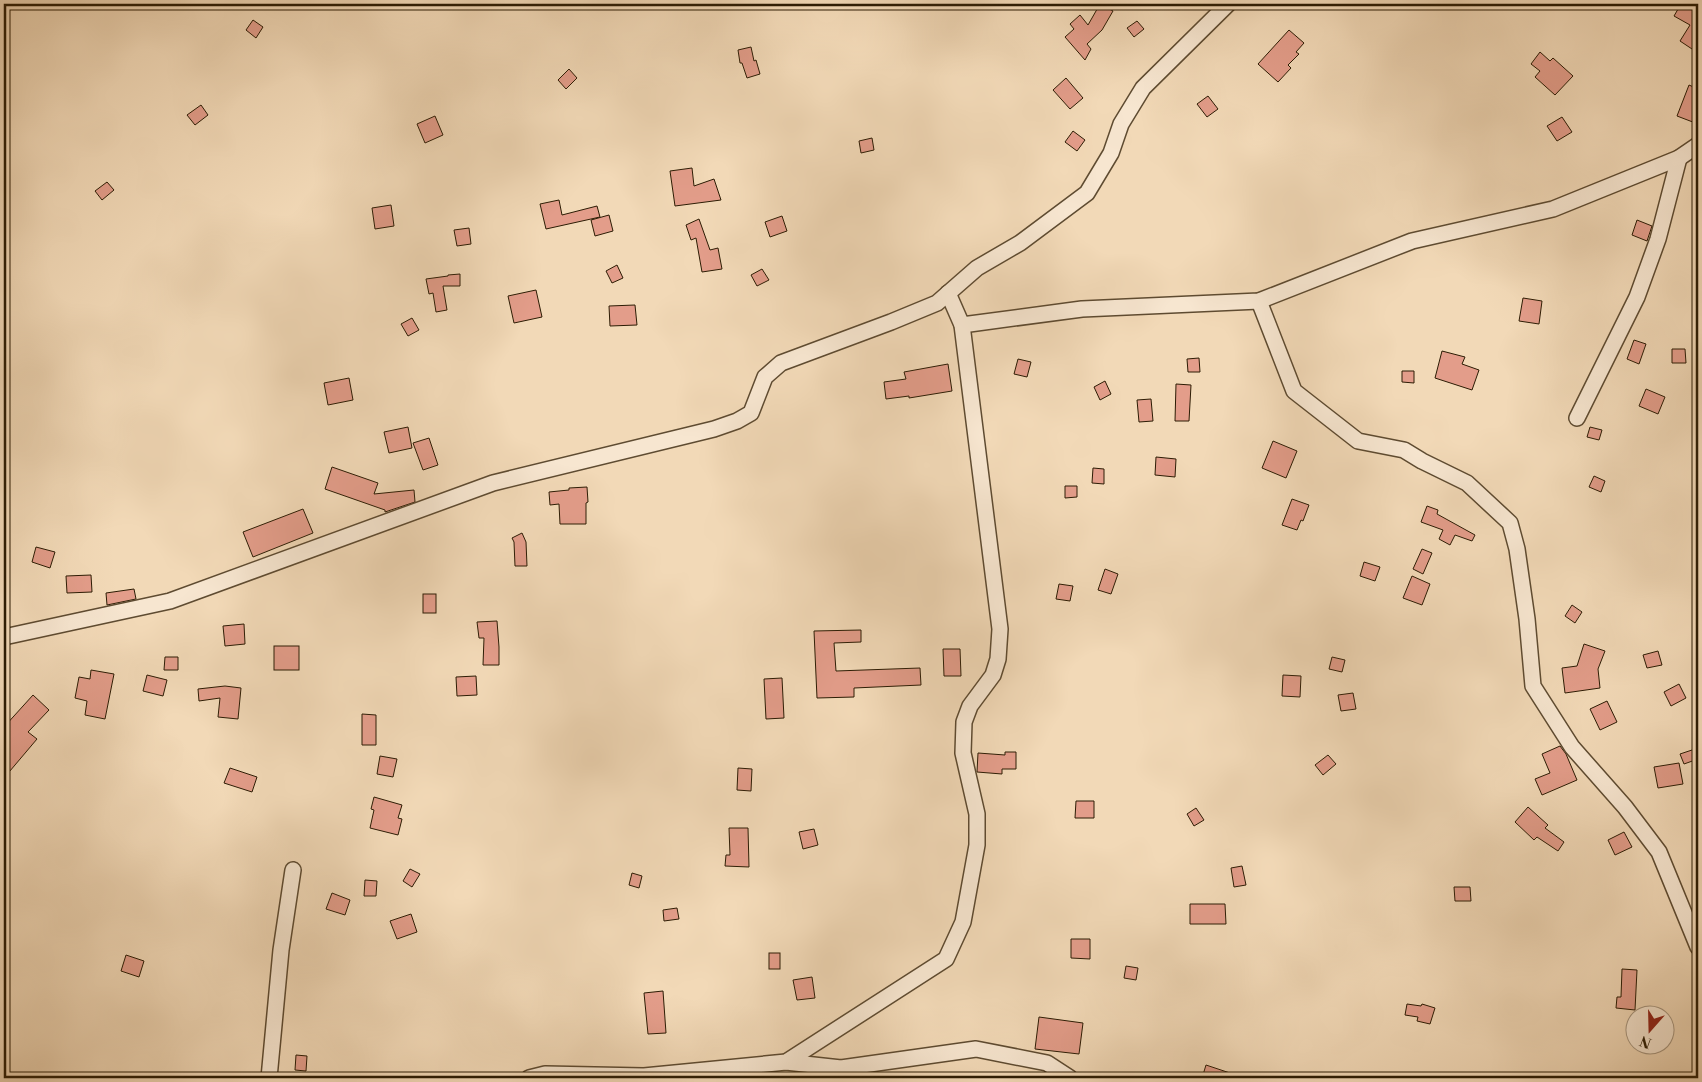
<svg xmlns="http://www.w3.org/2000/svg" width="1702" height="1082" font-family="'Libre Bodoni',serif">
  <style>
    .building { fill: #e39d8a; stroke: #2c1c04 }
    .lines { fill: none; stroke-linecap: round; stroke-linejoin: round }
    .minor-casing { stroke: #5e4b31; stroke-width: 18 }
    .minor { stroke: #f7e6d0; stroke-width: 15 }
  </style>
  <rect width="100%" height="100%" fill="#f2d9b7"/>
  <filter id="stains"><feTurbulence type="fractalNoise" baseFrequency=".004" numOctaves="4"/><feColorMatrix values="0 0 0 0 .2 0 0 0 0 .09 0 0 0 0 .02 0 0 0 .5 -.17"/></filter>
  <radialGradient id="worn" r=".72"><stop offset=".6" stop-color="#630" stop-opacity="0"/><stop offset="1" stop-color="#630" stop-opacity=".3"/></radialGradient>
  <g class="building">
    <path d="M1100 4 1113 11 1102 30 1087 44 1091 49 1085 60 1065 37 1074 29 1070 24 1080 15 1088 25Z"/>
    <path d="M1681 4H1698V53L1680 41 1690 25 1674 16Z"/>
    <path d="M253 20 263 27 256 38 246 30Z"/>
    <path d="M1137 21 1144 29 1134 37 1127 28Z"/>
    <path d="M1289 30 1304 43 1296 52 1299 54 1288 65 1291 68 1278 82 1258 64Z"/>
    <path d="M751 47 754 61 756 60 760 74 747 78 742 63H740L738 50Z"/>
    <path d="M1540 52 1550 61 1553 58 1573 76 1555 95 1535 77 1540 71 1531 64Z"/>
    <path d="M569 69 577 78 566 89 558 80Z"/>
    <path d="M1066 78 1083 98 1070 109 1053 90Z"/>
    <path d="M1689 85 1698 89V124L1677 116Z"/>
    <path d="M1208 96 1218 109 1207 117 1197 104Z"/>
    <path d="M201 105 208 115 195 125 187 115Z"/>
    <path d="M435 116 443 135 425 143 417 124Z"/>
    <path d="M1562 117 1572 132 1557 141 1547 126Z"/>
    <path d="M1073 131 1085 140 1077 151 1065 142Z"/>
    <path d="M872 138 874 150 861 153 859 141Z"/>
    <path d="M692 168 694 186 714 179 721 200 675 206 670 171Z"/>
    <path d="M107 182 114 190 102 200 95 191Z"/>
    <path d="M559 200 562 215 597 206 600 217 546 229 540 204Z"/>
    <path d="M391 205 394 226 375 229 372 208Z"/>
    <path d="M609 215 613 231 595 236 591 220Z"/>
    <path d="M782 216 787 231 770 237 765 222Z"/>
    <path d="M699 219 710 250 718 248 722 269 702 272 696 238 691 240 686 225Z"/>
    <path d="M1637 220 1652 226 1647 241 1632 235Z"/>
    <path d="M469 228 471 244 457 246 454 230Z"/>
    <path d="M617 265 623 278 612 283 606 271Z"/>
    <path d="M762 269 769 280 757 286 751 275Z"/>
    <path d="M460 274V286H443L447 310 436 312 433 293 429 294 426 279 448 276V275Z"/>
    <path d="M536 290 542 317 514 323 508 296Z"/>
    <path d="M1523 298 1542 301 1539 324 1519 321Z"/>
    <path d="M635 305 637 325 610 326 609 306Z"/>
    <path d="M412 318 419 330 408 336 401 324Z"/>
    <path d="M1634 340 1646 344 1639 364 1627 359Z"/>
    <path d="M1672 349H1685L1686 363H1672Z"/>
    <path d="M1442 351 1465 357 1462 364 1479 370 1472 390 1435 378Z"/>
    <path d="M1199 358 1200 372H1188L1187 359Z"/>
    <path d="M1018 359 1031 362 1027 377 1014 374Z"/>
    <path d="M948 364 952 391 909 398V396L886 399 884 382 906 379 904 372Z"/>
    <path d="M1402 371H1414V383L1402 382Z"/>
    <path d="M349 378 353 400 328 405 324 383Z"/>
    <path d="M1105 381 1111 394 1100 400 1094 387Z"/>
    <path d="M1176 384 1191 385 1189 421H1175Z"/>
    <path d="M1646 389 1665 397 1658 414 1639 406Z"/>
    <path d="M1151 399 1153 421 1139 422 1137 400Z"/>
    <path d="M408 427 412 448 389 453 384 432Z"/>
    <path d="M1590 427 1602 430 1599 440 1587 437Z"/>
    <path d="M429 438 438 465 423 470 413 443Z"/>
    <path d="M1273 441 1297 451 1286 478 1262 468Z"/>
    <path d="M1156 457 1176 459 1175 477 1155 475Z"/>
    <path d="M332 467 378 483 374 494 414 490 415 502 385 512V510L325 489Z"/>
    <path d="M1093 468 1104 469V484L1092 483Z"/>
    <path d="M1594 476 1605 481 1601 492 1589 487Z"/>
    <path d="M1065 486H1077V497L1065 498Z"/>
    <path d="M587 487 588 502 586 503V524H560L559 504 550 505 549 492 569 490V488Z"/>
    <path d="M1292 499 1309 505 1303 521 1301 520 1297 530 1282 525Z"/>
    <path d="M1427 506 1438 510 1437 514 1475 535 1472 541 1455 535 1450 545 1439 539 1443 530 1421 522Z"/>
    <path d="M303 509 313 533 253 557 243 532Z"/>
    <path d="M522 533 526 542 527 566H515L514 542 512 538Z"/>
    <path d="M36 547 55 552 50 568 32 562Z"/>
    <path d="M1422 549 1432 553 1423 574 1413 569Z"/>
    <path d="M1364 562 1380 567 1375 581 1360 576Z"/>
    <path d="M1105 569 1118 574 1111 594 1098 590Z"/>
    <path d="M91 575 92 592 67 593 66 576Z"/>
    <path d="M1412 576 1430 584 1422 605 1403 598Z"/>
    <path d="M1059 584 1073 586 1070 601 1056 599Z"/>
    <path d="M134 589 136 599 107 605 106 593Z"/>
    <rect x="423" y="594" width="13" height="19"/>
    <path d="M1572 605 1582 612 1575 623 1565 616Z"/>
    <path d="M497 621 499 647V665H483L484 638H479L477 622Z"/>
    <path d="M244 624 245 644 225 646 223 626Z"/>
    <path d="M861 630V642L834 643 836 671 920 668 921 685 854 688V697L817 698 814 631Z"/>
    <path d="M1584 644 1605 651 1598 669 1600 688 1565 693 1562 668 1577 666Z"/>
    <rect x="274" y="646" width="25" height="24"/>
    <path d="M943 649H960L961 676H944Z"/>
    <path d="M1658 651 1662 665 1647 668 1643 655Z"/>
    <path d="M165 657H178V670H164Z"/>
    <path d="M1332 657 1345 660 1342 672 1329 669Z"/>
    <path d="M91 670 114 674 105 719 85 715 87 701 75 698 79 677 90 679Z"/>
    <path d="M147 675 167 680 163 696 143 691Z"/>
    <path d="M1283 675 1301 676 1300 697 1282 696Z"/>
    <path d="M476 676 477 695 457 696 456 677Z"/>
    <path d="M782 678 784 718 766 719 764 679Z"/>
    <path d="M1679 684 1686 698 1671 706 1664 692Z"/>
    <path d="M225 686 241 688 238 719 218 717 220 698 199 701 198 689Z"/>
    <path d="M1353 693 1356 709 1341 711 1338 695Z"/>
    <path d="M33 695 49 710 28 732 37 739 4 778V727Z"/>
    <path d="M1607 701 1617 722 1600 730 1590 709Z"/>
    <path d="M362 714 376 715V745H362Z"/>
    <path d="M1560 746 1566 754 1577 780 1542 795 1535 779 1550 773 1542 754Z"/>
    <path d="M1695 749 1698 759 1684 764 1680 754Z"/>
    <path d="M1005 752H1016V769H1002V774L977 772 978 753 1005 755Z"/>
    <path d="M1328 755 1336 764 1323 775 1315 765Z"/>
    <path d="M380 756 397 759 393 777 377 774Z"/>
    <path d="M1679 763 1683 784 1658 788 1654 767Z"/>
    <path d="M230 768 257 777 252 792 224 783Z"/>
    <path d="M738 768 752 769 751 791 737 790Z"/>
    <path d="M374 797 402 805 398 818 402 819 398 835 370 828 374 810 371 809Z"/>
    <path d="M1076 801H1094V818H1075Z"/>
    <path d="M1528 807 1548 825 1545 828 1564 842 1558 851 1537 837 1534 840 1515 822Z"/>
    <path d="M1196 808 1204 820 1194 826 1187 814Z"/>
    <path d="M729 828H748L749 867 725 866 726 855H730Z"/>
    <path d="M814 829 818 845 803 849 799 832Z"/>
    <path d="M1624 832 1632 847 1615 855 1608 840Z"/>
    <path d="M1242 866 1246 885 1234 887 1231 868Z"/>
    <path d="M410 869 420 874 412 887 403 881Z"/>
    <path d="M632 873 642 876 639 888 629 885Z"/>
    <path d="M365 880 377 881 376 896H364Z"/>
    <path d="M1454 887H1470L1471 901H1455Z"/>
    <path d="M332 893 350 900 345 915 326 909Z"/>
    <path d="M1190 904H1225L1226 924H1190Z"/>
    <path d="M677 908 679 919 664 921 663 910Z"/>
    <path d="M411 914 417 932 397 939 390 921Z"/>
    <path d="M1071 939H1090V959L1071 958Z"/>
    <rect x="769" y="953" width="11" height="16"/>
    <path d="M126 955 144 961 139 977 121 971Z"/>
    <path d="M1126 966 1138 968 1136 980 1124 978Z"/>
    <path d="M1622 969 1637 970 1635 1010 1616 1008 1617 997H1621Z"/>
    <path d="M812 977 815 998 797 1000 793 980Z"/>
    <path d="M663 991 666 1033 648 1034 644 993Z"/>
    <path d="M1407 1004 1421 1006 1422 1004 1435 1008 1430 1024 1417 1021 1418 1017 1405 1015Z"/>
    <path d="M1039 1017 1083 1023 1079 1054 1035 1049Z"/>
    <path d="M296 1055 307 1056 306 1071 295 1070Z"/>
    <path d="M1206 1065 1239 1076V1078H1202Z"/>
  </g>
  <g class="lines">
    <g class="minor-casing">
      <g id="minor">
        <path d="M1259 301 1294 391 1358 441 1404 450 1422 461 1467 483 1510 523 1517 549 1527 619 1533 686 1572 747 1625 807 1659 852 1698 947"/>
        <path d="M962 325 1082 309 1259 301 1412 241 1553 209 1679 158 1698 145"/>
        <path d="M1577 418 1637 297 1658 239 1679 158"/>
        <path d="M4 637 170 601 493 483 714 429 737 421 751 413 765 377 781 363 891 322 937 303 977 268 1020 243 1087 193 1111 153 1121 124 1143 88 1228 4"/>
        <path d="M786 1062 841 1068 976 1049 1047 1063 1070 1078"/>
        <path d="M269 1078 281 950 293 870"/>
        <path d="M529 1078 545 1074 644 1076 786 1062 946 959 963 922 977 845V814L963 753 964 722 970 706 993 675 998 659 1000 629 962 325 948 293"/>
      </g>
    </g>
    <use href="#minor" class="minor"/>
  </g>
  <rect width="1702" height="1082" fill="none" stroke="#f2d9b7" stroke-width="20"/>
  <rect x="5" y="5" width="1692" height="1072" fill="none" stroke="#2c1c04" stroke-width="2.5"/>
  <rect x="10" y="10" width="1682" height="1062" fill="none" stroke="#2c1c04"/>
  <g transform="translate(1650 1030) rotate(200)"><circle r="24" fill="#f7e6d0" stroke="#a6957e"/>
  <path d="M0-4L9 19L0 12L-9 19Z" fill="#8f2418"/>
  <text y="-8" font-size="14" font-weight="bold" text-anchor="middle" fill="#2c1c04">N</text>
  </g>
  <rect width="100%" height="100%" filter="url(#stains)"/>
  <rect width="100%" height="100%" fill="url(#worn)"/>
</svg>
